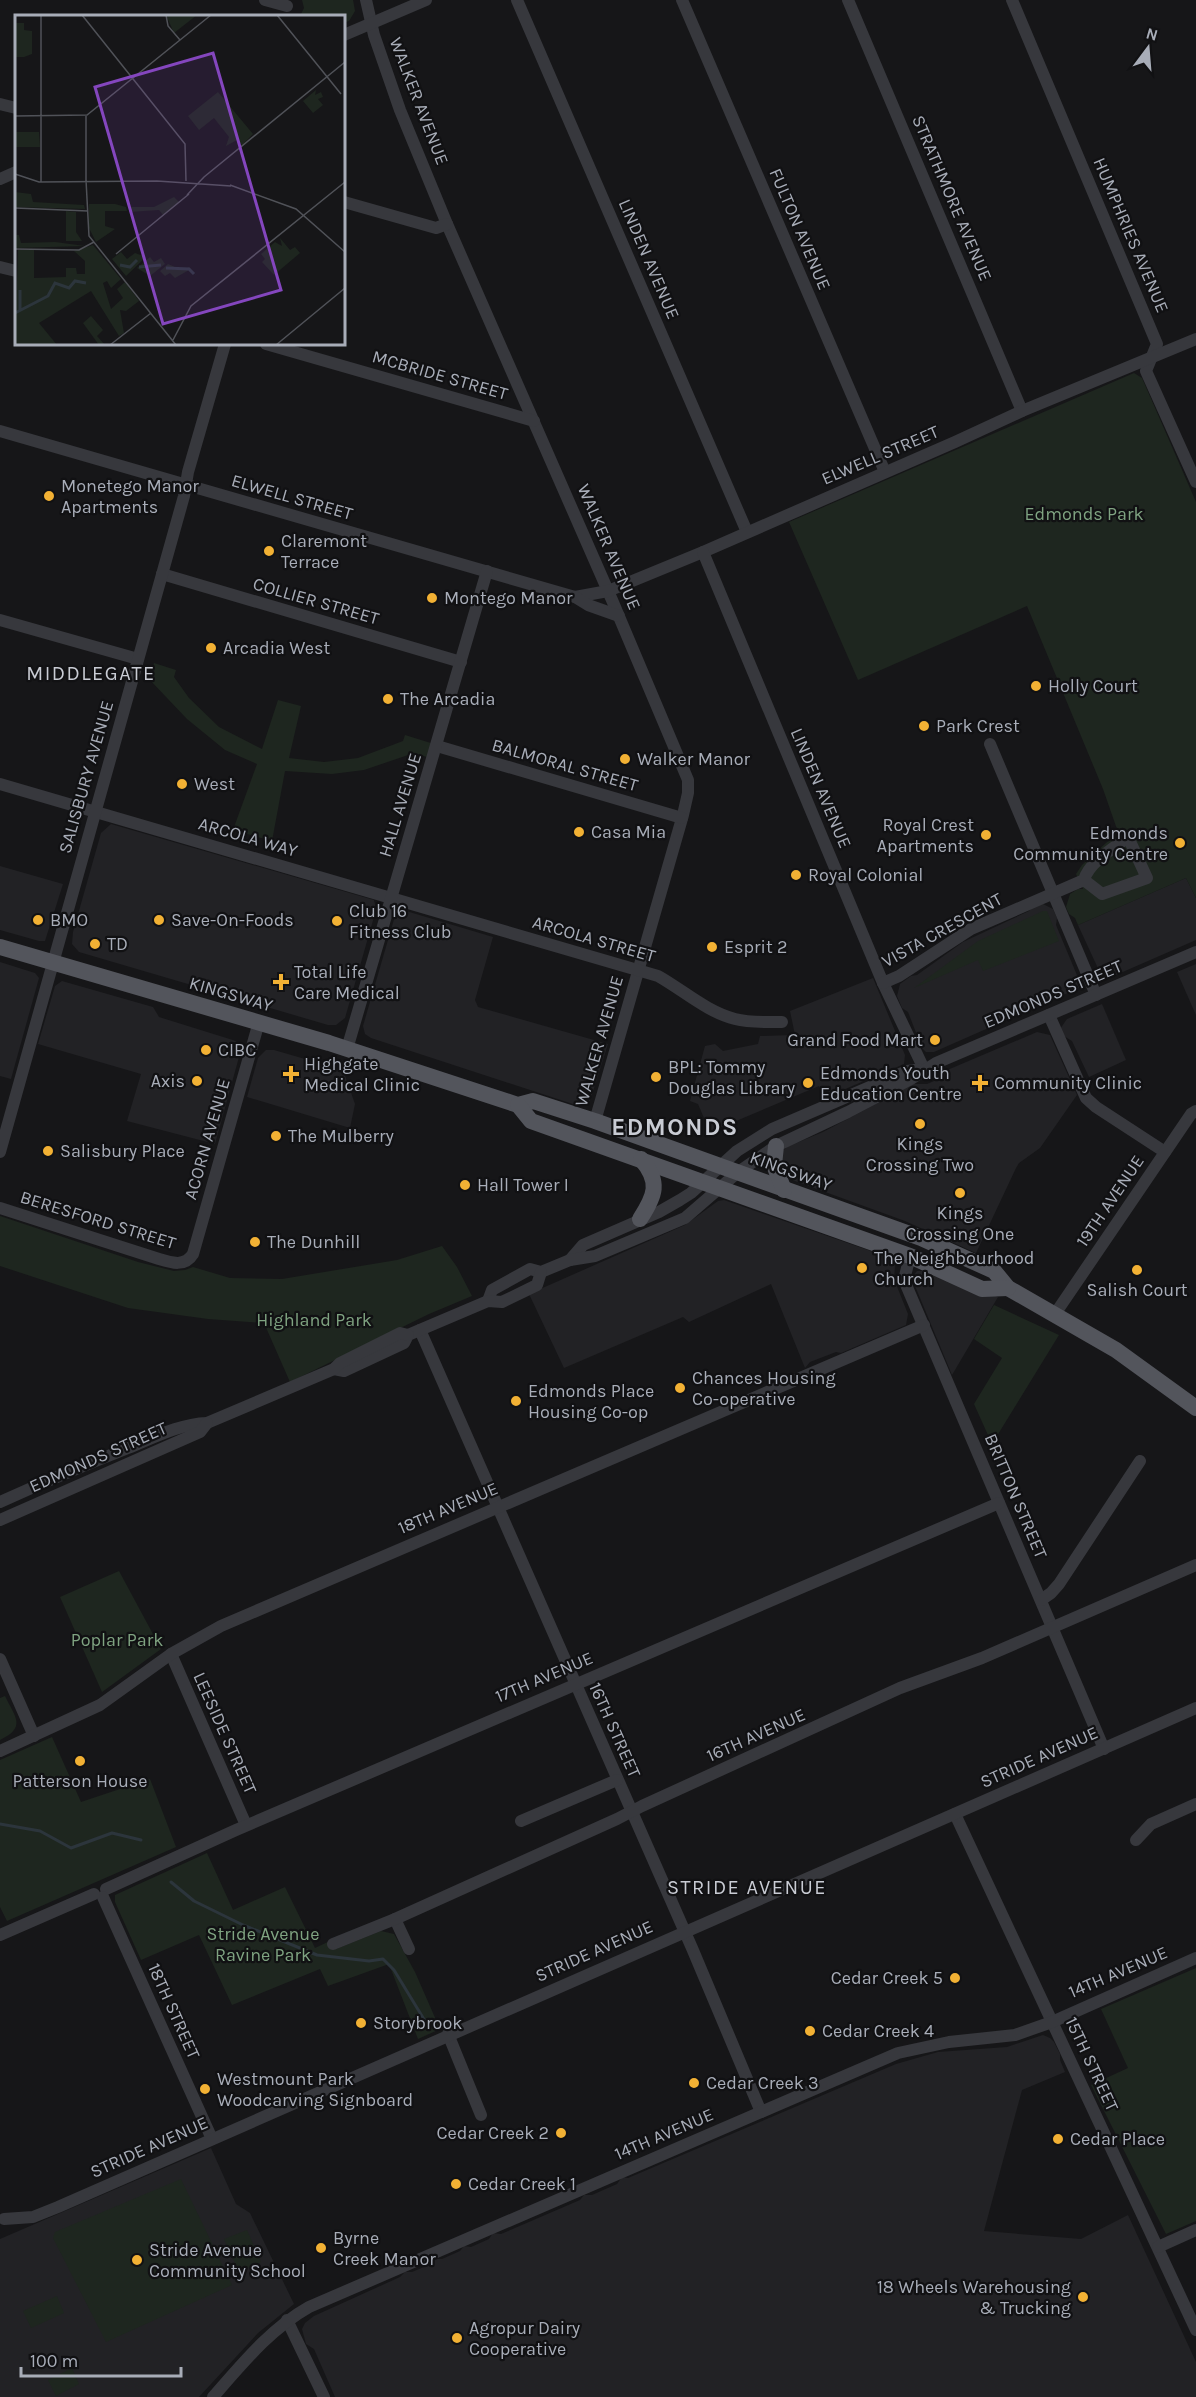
<svg xmlns="http://www.w3.org/2000/svg" width="1196" height="2397" font-family="Karla,sans-serif">
  <style>
    .built { fill: #222225 }
    .green { fill: #1e261f }
    .lines { fill: none; stroke-linecap: round; stroke-linejoin: round }
    .stream { stroke: #2c353c; stroke-width: 3 }
    .minor { stroke: #37383d; stroke-width: 12 }
    .major { stroke: #53555c; stroke-width: 16 }
    .poi-dot { fill: #f2b134; stroke: #111113; stroke-width: 2 }
    .labels { text-anchor: middle; stroke-width: 4.5; stroke-linejoin: round; paint-order: stroke }
    .street-label { font-size: 18px; fill: #a8adb8; stroke: #111113 }
    .poi-label { font-size: 18px; fill: #a8adb8; stroke: #111113; text-anchor: start }
    .park-label { font-size: 18px; fill: #7fa381; stroke: #111113 }
    .neighbourhood-label { font-size: 20px; letter-spacing: 1.5px; fill: #c9ccd4; stroke: #111113 }
    .district-label { font-size: 24px; font-weight: bold; letter-spacing: 1.5px; fill: #c9ccd4; stroke: #111113 }
    .inset-river { fill: none; stroke: #2c353c; stroke-width: 3 }
    .inset-road { fill: none; stroke: #505258; stroke-width: 1.5 }
    .view { fill: #8446be; fill-opacity: 0.15; stroke: #8446be; stroke-width: 3 }
    .inset-edge { fill: none; stroke: #a8adb8; stroke-width: 3 }
  </style>
  <rect width="100%" height="100%" fill="#161618"/>
  <g class="built">
    <path d="M111 824 374 900 376 910 345 1018 336 1025H328L79 952 72 944 73 932 101 833Z"/>
    <path d="M0 866 63 884 45 941H39L0 930Z"/>
    <path d="M1186 878 1196 898V940L1109 978 1102 977 1078 925Z"/>
    <path d="M1043 904 1053 909 1057 918 1056 925 1079 980V988L934 1052H926L922 1048 908 1012 902 1008 897 996 900 984 911 976 917 975 963 942 1029 911 1032 907Z"/>
    <path d="M406 911 493 937 475 1000 478 1007 608 1044 589 1104 579 1106 371 1038 365 1034 363 1026 395 916 399 912Z"/>
    <path d="M0 962 35 973 39 978 11 1079 0 1076Z"/>
    <path d="M1196 964V1015L1177 972Z"/>
    <path d="M873 978 905 1055 904 1064 824 1098 819 1086 710 1132 698 1104 690 1101 705 1046 715 1044 723 1051 758 1044 760 1036 795 1035 790 1011Z"/>
    <path d="M62 981 153 1007 159 1017 236 1041 239 1047V1057L215 1144 127 1121 141 1074 38 1044 55 986Z"/>
    <path d="M1102 1004 1126 1060 1089 1077 1072 1041 1064 1036 1060 1029 1067 1019Z"/>
    <path d="M1037 1032 1050 1035 1077 1095 1040 1148 1019 1163 1016 1168 976 1253 905 1221 784 1177 779 1162 783 1150 789 1146 823 1132 913 1084H927L939 1079 940 1075 945 1071Z"/>
    <path d="M266 1050H274L343 1070 355 1104 350 1128 247 1097 258 1058Z"/>
    <path d="M724 1200 891 1258 895 1266 894 1279 908 1314 906 1325 841 1353 836 1352 810 1362 805 1368 771 1284 689 1322 683 1317 564 1368 529 1294 685 1225 718 1201Z"/>
    <path d="M917 1271H924L998 1297 952 1375 913 1281V1276Z"/>
    <path d="M1043 2035 1050 2038 1054 2042 1060 2054V2060L1065 2072 1022 2090 984 2231 1081 2239 1128 2215 1196 2362V2397H335L314 2349 306 2344 302 2329 305 2323 314 2316 400 2277 405 2272H412L431 2264 435 2259H442L460 2251 464 2246 471 2247 489 2239 493 2233 501 2234 580 2200 584 2195H592L617 2184 622 2177 628 2178 896 2064 938 2052 1007 2047Z"/>
    <path d="M211 2148 236 2204 250 2213 294 2304 258 2333 199 2397H0V2239Z"/>
  </g>
  <g class="green">
    <path d="M302 0H353L355 11 349 21 344 23V16H300L304 8Z"/>
    <path d="M1134 373 1142 378 1196 502V898L1186 878 1078 925 1075 918 1069 914 1066 907 1070 894 1078 889H1083L1076 874 1082 865 1118 832 1103 789 1027 606 858 680 789 522Z"/>
    <path d="M154 663 176 670 174 677 189 698 219 727 262 749 278 700 301 706 289 758 324 762 358 758 403 741 405 735 434 744 430 758 414 753 364 770 332 774 285 771 272 841 233 830 257 764 225 750 187 719 149 679Z"/>
    <path d="M1043 911H1047L1059 941 983 971 978 960 914 988 978 941Z"/>
    <path d="M0 1216 138 1262 174 1271 185 1270 193 1267 230 1278 282 1279 397 1260 442 1246 457 1267 472 1296 429 1314 290 1382 264 1323 208 1319 128 1308 0 1266Z"/>
    <path d="M994 1305 1059 1335 992 1444 974 1404 1002 1358 974 1339Z"/>
    <path d="M119 1571 161 1649 102 1692 60 1597Z"/>
    <path d="M5 1696C15 1717 27 1727 0 1740V1698Z"/>
    <path d="M52 1737 81 1802 150 1779 176 1847 7 1921 0 1907V1760Z"/>
    <path d="M207 1853 233 1910 285 1887 315 1948 332 1940 336 1949 381 1931 394 1934 415 1972 440 2029 418 2039 389 1964 328 1986 320 1969 232 2005 199 1935 141 1960 115 1902V1895Z"/>
    <path d="M1196 1968V2221L1166 2234 1091 2085 1128 2068 1101 2009Z"/>
    <path d="M181 2179 232 2285 106 2342 53 2238 55 2232Z"/>
    <path d="M247 2230 261 2262 239 2272 224 2239Z"/>
    <path d="M57 2296 64 2313 31 2328 23 2311Z"/>
    <path d="M72 2368 79 2384 56 2396 48 2380Z"/>
  </g>
  <g class="lines">
    <g class="stream">
      <path d="M0 1824 40 1831 71 1848 112 1833 141 1840"/>
      <path d="M171 1882 194 1901 243 1925 317 1955 369 1961 383 1959 394 1970 425 2021"/>
    </g>
    <g class="minor">
      <path d="M265 0 287 6"/>
      <path d="M366 0 374 35 400 110 447 224 612 600 688 780V793L683 815 595 1121"/>
      <path d="M517 0 747 532"/>
      <path d="M682 0 885 472"/>
      <path d="M848 0 1022 411"/>
      <path d="M1012 0 1157 344 1146 371 1196 482"/>
      <path d="M344 35 426 0"/>
      <path d="M0 104 16 108"/>
      <path d="M0 179 16 172"/>
      <path d="M344 202 436 228 447 224"/>
      <path d="M0 267 16 271"/>
      <path d="M266 344 534 421"/>
      <path d="M0 431 575 597 608 591 703 552 955 442 1022 411 1196 339"/>
      <path d="M703 552 883 983 924 1069"/>
      <path d="M162 574 461 662"/>
      <path d="M575 597 588 605 619 616"/>
      <path d="M0 620 138 659"/>
      <path d="M990 744 1096 995"/>
      <path d="M437 746 682 818"/>
      <path d="M0 784 658 976C683 990 707 1012 735 1019 750 1023 767 1022 782 1022"/>
      <path d="M883 983 899 976 971 929 1084 880C1089 862 1114 848 1128 837L1147 878 1102 894 1084 880"/>
      <path d="M1049 1015 1086 1098 1096 1107 1165 1152"/>
      <path d="M347 1049 487 571"/>
      <path d="M0 1152 184 496 188 472 225 344"/>
      <path d="M0 1208 159 1259C172 1263 185 1267 193 1254L259 1022"/>
      <path d="M910 1256 904 1280 1104 1749"/>
      <path d="M570 1260 583 1245 659 1212 680 1200 691 1193 737 1151 772 1129 907 1071 923 1069"/>
      <path d="M488 1301 492 1290 530 1269 541 1272 570 1260 595 1256 685 1218 737 1173 776 1146 848 1112 911 1079 936 1063 1196 952"/>
      <path d="M1055 1314 1191 1114 1196 1111"/>
      <path d="M420 1330 692 1948 761 2112"/>
      <path d="M334 1369 344 1371 404 1343 408 1335 488 1301 502 1302 537 1285 541 1272"/>
      <path d="M0 1502C42 1483 85 1465 128 1448 153 1438 179 1424 207 1423L334 1369 340 1363 400 1333 408 1335"/>
      <path d="M0 1520 200 1432 207 1423"/>
      <path d="M1041 1600 1051 1593 1059 1584 1140 1461"/>
      <path d="M171 1654 246 1825"/>
      <path d="M0 1659 34 1736"/>
      <path d="M0 1751 100 1705 171 1654 221 1626 924 1325"/>
      <path d="M955 1814 1196 2330"/>
      <path d="M521 1821 617 1780"/>
      <path d="M1136 1840 1151 1824 1196 1804"/>
      <path d="M106 1889 236 1830 999 1503"/>
      <path d="M103 1897 212 2139"/>
      <path d="M395 1919 409 1949"/>
      <path d="M0 1935 94 1894"/>
      <path d="M333 1944 395 1919 617 1819 642 1806 900 1688 982 1658 1196 1565"/>
      <path d="M448 2034 481 2115"/>
      <path d="M4 2219 33 2217 58 2207 1196 1708"/>
      <path d="M1158 2247 1196 2230"/>
      <path d="M287 2320 324 2397"/>
      <path d="M213 2397C242 2364 270 2329 309 2307L898 2053 949 2042 1015 2035 1052 2022 1196 1958"/>
    </g>
    <g class="major">
      <path d="M0 947 329 1043 518 1105 533 1101 595 1121 921 1238 994 1271 1008 1288 1116 1350 1196 1408"/>
      <path d="M518 1105 531 1121 910 1256 982 1289 1008 1288"/>
      <path d="M776 1146 774 1165 784 1190"/>
      <path d="M640 1219C655 1196 661 1182 641 1159"/>
    </g>
  </g>
  <g class="poi-dot">
    <circle cx="49" cy="496" r="6"/>
    <circle cx="269" cy="551" r="6"/>
    <circle cx="432" cy="598" r="6"/>
    <circle cx="211" cy="648" r="6"/>
    <circle cx="1036" cy="686" r="6"/>
    <circle cx="388" cy="699" r="6"/>
    <circle cx="924" cy="726" r="6"/>
    <circle cx="625" cy="759" r="6"/>
    <circle cx="182" cy="784" r="6"/>
    <circle cx="579" cy="832" r="6"/>
    <circle cx="986" cy="835" r="6"/>
    <circle cx="1180" cy="843" r="6"/>
    <circle cx="796" cy="875" r="6"/>
    <circle cx="38" cy="920" r="6"/>
    <circle cx="159" cy="920" r="6"/>
    <circle cx="337" cy="921" r="6"/>
    <circle cx="95" cy="944" r="6"/>
    <circle cx="712" cy="947" r="6"/>
    <path d="M278 973h6v6h6v6h-6v6h-6v-6h-6v-6h6z"/>
    <circle cx="935" cy="1040" r="6"/>
    <circle cx="206" cy="1050" r="6"/>
    <path d="M288 1065h6v6h6v6h-6v6h-6v-6h-6v-6h6z"/>
    <circle cx="656" cy="1077" r="6"/>
    <circle cx="197" cy="1081" r="6"/>
    <circle cx="808" cy="1083" r="6"/>
    <path d="M977 1074h6v6h6v6h-6v6h-6v-6h-6v-6h6z"/>
    <circle cx="920" cy="1124" r="6"/>
    <circle cx="276" cy="1136" r="6"/>
    <circle cx="48" cy="1151" r="6"/>
    <circle cx="465" cy="1185" r="6"/>
    <circle cx="960" cy="1193" r="6"/>
    <circle cx="255" cy="1242" r="6"/>
    <circle cx="862" cy="1268" r="6"/>
    <circle cx="1137" cy="1270" r="6"/>
    <circle cx="680" cy="1388" r="6"/>
    <circle cx="516" cy="1401" r="6"/>
    <circle cx="80" cy="1761" r="6"/>
    <circle cx="955" cy="1978" r="6"/>
    <circle cx="361" cy="2023" r="6"/>
    <circle cx="810" cy="2031" r="6"/>
    <circle cx="694" cy="2083" r="6"/>
    <circle cx="205" cy="2089" r="6"/>
    <circle cx="561" cy="2133" r="6"/>
    <circle cx="1058" cy="2139" r="6"/>
    <circle cx="456" cy="2184" r="6"/>
    <circle cx="321" cy="2248" r="6"/>
    <circle cx="137" cy="2260" r="6"/>
    <circle cx="1083" cy="2297" r="6"/>
    <circle cx="457" cy="2338" r="6"/>
  </g>
  <g class="labels">
    <g class="street-label">
      <text transform="translate(419 101) rotate(69)" y="6">WALKER AVENUE</text>
      <text transform="translate(952 198) rotate(67)" y="6">STRATHMORE AVENUE</text>
      <text transform="translate(800 229) rotate(67)" y="6">FULTON AVENUE</text>
      <text transform="translate(1131 235) rotate(67)" y="6">HUMPHRIES AVENUE</text>
      <text transform="translate(649 259) rotate(67)" y="6">LINDEN AVENUE</text>
      <text transform="translate(440 375) rotate(16)" y="6">MCBRIDE STREET</text>
      <text transform="translate(880 455) rotate(-23)" y="6">ELWELL STREET</text>
      <text transform="translate(292 497) rotate(16)" y="6">ELWELL STREET</text>
      <text transform="translate(609 547) rotate(67)" y="6">WALKER AVENUE</text>
      <text transform="translate(316 601) rotate(16)" y="6">COLLIER STREET</text>
      <text transform="translate(565 765) rotate(16)" y="6">BALMORAL STREET</text>
      <text transform="translate(86 777) rotate(-74)" y="6">SALISBURY AVENUE</text>
      <text transform="translate(821 788) rotate(67)" y="6">LINDEN AVENUE</text>
      <text transform="translate(400 805) rotate(-73)" y="6">HALL AVENUE</text>
      <text transform="translate(248 837) rotate(16)" y="6">ARCOLA WAY</text>
      <text transform="translate(942 930) rotate(-29)" y="6">VISTA CRESCENT</text>
      <text transform="translate(594 939) rotate(16)" y="6">ARCOLA STREET</text>
      <text transform="translate(231 994) rotate(16)" y="6">KINGSWAY</text>
      <text transform="translate(1053 994) rotate(-23)" y="6">EDMONDS STREET</text>
      <text transform="translate(599 1041) rotate(-74)" y="6">WALKER AVENUE</text>
      <text transform="translate(207 1139) rotate(-74)" y="6">ACORN AVENUE</text>
      <text transform="translate(791 1171) rotate(20)" y="6">KINGSWAY</text>
      <text transform="translate(1110 1201) rotate(-56)" y="6">19TH AVENUE</text>
      <text transform="translate(98 1220) rotate(17)" y="6">BERESFORD STREET</text>
      <text transform="translate(98 1457) rotate(-24)" y="6">EDMONDS STREET</text>
      <text transform="translate(1016 1496) rotate(67)" y="6">BRITTON STREET</text>
      <text transform="translate(448 1508) rotate(-23)" y="6">18TH AVENUE</text>
      <text transform="translate(544 1677) rotate(-23)" y="6">17TH AVENUE</text>
      <text transform="translate(615 1730) rotate(66)" y="6">16TH STREET</text>
      <text transform="translate(225 1733) rotate(66)" y="6">LEESIDE STREET</text>
      <text transform="translate(756 1735) rotate(-24)" y="6">16TH AVENUE</text>
      <text transform="translate(1039 1757) rotate(-24)" y="6">STRIDE AVENUE</text>
      <text transform="translate(594 1951) rotate(-24)" y="6">STRIDE AVENUE</text>
      <text transform="translate(1118 1972) rotate(-23)" y="6">14TH AVENUE</text>
      <text transform="translate(174 2011) rotate(66)" y="6">18TH STREET</text>
      <text transform="translate(1092 2064) rotate(65)" y="6">15TH STREET</text>
      <text transform="translate(664 2134) rotate(-23)" y="6">14TH AVENUE</text>
      <text transform="translate(149 2147) rotate(-24)" y="6">STRIDE AVENUE</text>
    </g>
    <g class="poi-label">
      <text x="61" y="492">Monetego Manor<tspan x="61" dy="21">Apartments</tspan></text>
      <text x="281" y="547">Claremont<tspan x="281" dy="21">Terrace</tspan></text>
      <text x="444" y="604">Montego Manor</text>
      <text x="223" y="654">Arcadia West</text>
      <text x="1048" y="692">Holly Court</text>
      <text x="400" y="705">The Arcadia</text>
      <text x="936" y="732">Park Crest</text>
      <text x="637" y="765">Walker Manor</text>
      <text x="194" y="790">West</text>
      <text x="974" y="831" text-anchor="end">Royal Crest<tspan x="974" dy="21">Apartments</tspan></text>
      <text x="591" y="838">Casa Mia</text>
      <text x="1168" y="839" text-anchor="end">Edmonds<tspan x="1168" dy="21">Community Centre</tspan></text>
      <text x="808" y="881">Royal Colonial</text>
      <text x="349" y="917">Club 16<tspan x="349" dy="21">Fitness Club</tspan></text>
      <text x="50" y="926">BMO</text>
      <text x="171" y="926">Save-On-Foods</text>
      <text x="107" y="950">TD</text>
      <text x="724" y="953">Esprit 2</text>
      <text x="294" y="978">Total Life<tspan x="294" dy="21">Care Medical</tspan></text>
      <text x="923" y="1046" text-anchor="end">Grand Food Mart</text>
      <text x="218" y="1056">CIBC</text>
      <text x="304" y="1070">Highgate<tspan x="304" dy="21">Medical Clinic</tspan></text>
      <text x="668" y="1073">BPL: Tommy<tspan x="668" dy="21">Douglas Library</tspan></text>
      <text x="820" y="1079">Edmonds Youth<tspan x="820" dy="21">Education Centre</tspan></text>
      <text x="185" y="1087" text-anchor="end">Axis</text>
      <text x="994" y="1089">Community Clinic</text>
      <text x="288" y="1142">The Mulberry</text>
      <text x="920" y="1150" text-anchor="middle">Kings<tspan x="920" dy="21">Crossing Two</tspan></text>
      <text x="60" y="1157">Salisbury Place</text>
      <text x="477" y="1191">Hall Tower I</text>
      <text x="960" y="1219" text-anchor="middle">Kings<tspan x="960" dy="21">Crossing One</tspan></text>
      <text x="267" y="1248">The Dunhill</text>
      <text x="874" y="1264">The Neighbourhood<tspan x="874" dy="21">Church</tspan></text>
      <text x="1137" y="1296" text-anchor="middle">Salish Court</text>
      <text x="692" y="1384">Chances Housing<tspan x="692" dy="21">Co-operative</tspan></text>
      <text x="528" y="1397">Edmonds Place<tspan x="528" dy="21">Housing Co-op</tspan></text>
      <text x="80" y="1787" text-anchor="middle">Patterson House</text>
      <text x="943" y="1984" text-anchor="end">Cedar Creek 5</text>
      <text x="373" y="2029">Storybrook</text>
      <text x="822" y="2037">Cedar Creek 4</text>
      <text x="217" y="2085">Westmount Park<tspan x="217" dy="21">Woodcarving Signboard</tspan></text>
      <text x="706" y="2089">Cedar Creek 3</text>
      <text x="549" y="2139" text-anchor="end">Cedar Creek 2</text>
      <text x="1070" y="2145">Cedar Place</text>
      <text x="468" y="2190">Cedar Creek 1</text>
      <text x="333" y="2244">Byrne<tspan x="333" dy="21">Creek Manor</tspan></text>
      <text x="149" y="2256">Stride Avenue<tspan x="149" dy="21">Community School</tspan></text>
      <text x="1071" y="2293" text-anchor="end">18 Wheels Warehousing<tspan x="1071" dy="21">&amp; Trucking</tspan></text>
      <text x="469" y="2334">Agropur Dairy<tspan x="469" dy="21">Cooperative</tspan></text>
    </g>
    <g class="park-label">
      <text x="1084" y="520">Edmonds Park</text>
      <text x="314" y="1326">Highland Park</text>
      <text x="117" y="1646">Poplar Park</text>
      <text x="263" y="1940">Stride Avenue<tspan x="263" dy="21">Ravine Park</tspan></text>
    </g>
    <g class="neighbourhood-label">
      <text x="91" y="680">MIDDLEGATE</text>
      <text x="747" y="1894">STRIDE AVENUE</text>
    </g>
    <g class="district-label">
      <text x="675" y="1135">EDMONDS</text>
    </g>
  </g>
  <g transform="translate(15 15)">
    <rect width="330" height="330" fill="#161618"/>
    <path d="M151 0H182L159 18ZM0 8H9V15L17 16V39L9 42H0ZM301 75 300 80 306 77 308 82 303 84 308 90 298 98 288 86ZM203 77 238 119 227 130 222 125 211 131 214 122 199 103 184 115 173 101ZM0 117H24L25 132H0ZM0 177 16 179 18 187 69 190 70 194 0 192ZM159 182 164 187 148 200 144 195 114 197 115 192H139ZM74 189H100L111 192 112 196H90V211L100 214 81 227 74 213ZM51 196 61 197V217L67 226H51ZM0 220H4L6 228 40 227 70 231 0 233ZM265 223 275 235 280 232 285 238 259 260 247 247 250 244 246 239 260 227 267 231ZM78 230 106 264 96 273 92 266 88 268 96 294 108 283 102 274 110 267 124 286 111 296 105 295 109 318 104 321 76 276 24 308 42 330H0L3 235H19V263L51 262V253H61L62 259H70V246L59 236ZM106 237 112 244 120 238 131 242 111 261 97 244ZM135 242 139 247 146 243 150 249 135 261 122 253ZM153 249 167 255 174 252 181 260 174 255 160 263 155 258 150 261 145 256ZM76 301 88 315 82 321 90 330H84L68 308Z" fill="#1e261f"/>
    <path class="inset-river" d="M105 250 115 252 122 245M124 252 146 250M151 253 174 254 179 259M5 295V275M0 298 33 281 40 268 54 273 60 266 71 268"/>
    <path class="inset-road" d="M67 0 170 129 171 166M151 0 153 11 165 25M262 0 326 79M0 101 72 100 196 0M71 101V165M0 159 24 167 142 166 216 171M71 165 74 221 161 330M26 167V0M215 170 281 194 330 237M172 180 189 162 330 47M0 193 73 196M0 234 64 235 79 227M101 239 174 179M158 325 176 291 330 167M95 330 136 298M261 330 330 273"/>
    <path class="view" d="M198 38 266 275 148 309 80 72Z"/>
    <rect width="330" height="330" class="inset-edge"/>
  </g>
  <g transform="translate(1148 48) rotate(16)" stroke="#111113" stroke-width="4.5" paint-order="stroke">
  <path d="M0-4.5L10 22L0 15L-10 22Z" fill="#a8adb8"/>
  <text y="-9" font-size="16" font-weight="bold" text-anchor="middle" fill="#a8adb8">N</text>
  </g>
  <path d="M21 2367v9h160v-9" fill="none" stroke="#a8adb8" stroke-width="3"/>
  <text x="30" y="2367" font-size="18" fill="#a8adb8" stroke="#111113" stroke-width="4.5" paint-order="stroke">100 m</text>
</svg>
